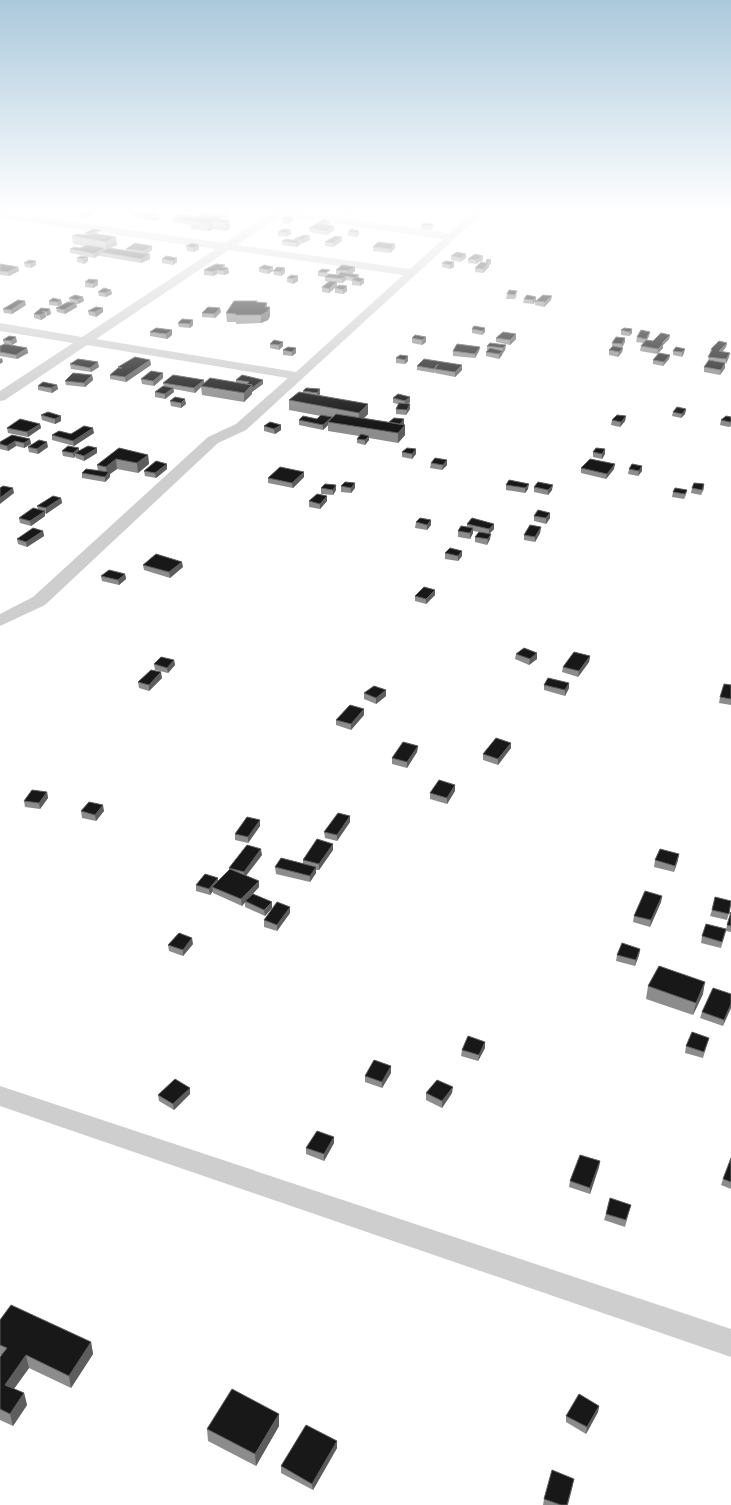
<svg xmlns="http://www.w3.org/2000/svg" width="731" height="1505" font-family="'Roboto Condensed',sans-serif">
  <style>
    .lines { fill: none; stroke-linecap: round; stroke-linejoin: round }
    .minor { fill: #cecece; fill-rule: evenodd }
    .wall { fill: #8c8c8c }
    .shaded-wall { fill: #5d5d5d }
    .building { fill: #181818; stroke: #5d5d5d }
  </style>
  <rect width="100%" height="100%" fill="#fff"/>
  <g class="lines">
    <g class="minor">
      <path d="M0 212 225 243 268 214 266 212H295L449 233 473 212H484L246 430 218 443 45 605 0 626V614L33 597 208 437 236 424 288 378 87 345 5 400 0 401V391L73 343 0 331V323L82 337 216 249 0 218ZM280 216 443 239 410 269 237 245ZM229 250 403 275 296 372 96 339Z"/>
      <path d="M0 1086 731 1329V1357L0 1106Z"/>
    </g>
  </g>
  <g class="wall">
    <path d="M80 212H91V215L86 218 79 217 78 213Z"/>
    <path d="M127 212H153L154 214 159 215V219L154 221 133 217 132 214 127 213Z"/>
    <path d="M337 212H358L353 215Z"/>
    <path d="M197 217H227L221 218 222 219 229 220 230 228 225 231 213 229 209 231 191 229 190 225 173 222V218Z"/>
    <path d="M293 217V221L288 224 282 223 281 219Z"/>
    <path d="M330 224 328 225 334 226V230L327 235 310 232 309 228Z"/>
    <path d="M433 224V228L431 230 421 229V225Z"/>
    <path d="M351 229 359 235 356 237 348 236V232Z"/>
    <path d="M278 232 291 234 286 237 278 236Z"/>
    <path d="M85 233 101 234 116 237 117 245 111 248 126 251V249L152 250 146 254H150V259L141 263 100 256V255L94 258 70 253V249L80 248 84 246 73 244 72 236 85 235Z"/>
    <path d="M310 236V240L300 244V245L296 247 282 245V241L294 240V239Z"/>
    <path d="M342 241 333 247 325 246V242Z"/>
    <path d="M186 246 199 249 194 252 187 251Z"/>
    <path d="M373 247 395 248 390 253 373 251Z"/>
    <path d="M451 256 466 258 460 262 451 260Z"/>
    <path d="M88 257V261L84 264 77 262V258Z"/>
    <path d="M177 258V262L173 265 162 263V259Z"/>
    <path d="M468 259 483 260 476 264 468 263Z"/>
    <path d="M454 262V267L450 269 442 267V263Z"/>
    <path d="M24 263 36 265 31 268 25 267Z"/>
    <path d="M0 264 18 267 19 271 9 276 0 275Z"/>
    <path d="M491 264 489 265V267L483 273 475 272V268Z"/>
    <path d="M225 265V268H228L229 273 224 275 217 274 213 276 204 275V270Z"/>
    <path d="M273 267V271L268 274 259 272V268Z"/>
    <path d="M285 268V273L281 276 274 275 273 271Z"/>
    <path d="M336 270 355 271 351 274 359 275V278L364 283 360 286 352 285V281L346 280 342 283H337V286L329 293 322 292V287L329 282 325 281V277L318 276V272L338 275 339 274H336Z"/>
    <path d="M298 276V281L293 284 287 282V278Z"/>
    <path d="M98 280V285L93 288 85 287V282Z"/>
    <path d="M335 288 347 291 343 294 335 293Z"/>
    <path d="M111 290 112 294 106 297 99 296 98 292Z"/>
    <path d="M507 294 517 295 515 299H506Z"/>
    <path d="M69 298 84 301 78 304H76L77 307 65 314 57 312 56 308 70 302Z"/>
    <path d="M524 299 536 300H551L544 307 535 305V302L533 304 523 303Z"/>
    <path d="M61 300 62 304 58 306 49 305V301Z"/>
    <path d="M257 302 267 307 270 316 268 320 261 323 236 324V322H227L226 313Z"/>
    <path d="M26 305 12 314 4 313 3 309Z"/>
    <path d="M41 308 51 314 47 316H46V317L41 320 34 318V314Z"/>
    <path d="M88 311 103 312 96 317 89 315Z"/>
    <path d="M221 312 215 318 202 317V313Z"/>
    <path d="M193 320V325L190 328 179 327 178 323Z"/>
    <path d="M485 328V332L482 335 472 333V329Z"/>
    <path d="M632 329V333L629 336 621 335V330Z"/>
    <path d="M172 330V335L167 339 150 336V332Z"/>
    <path d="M516 334V339L510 345 496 342V338Z"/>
    <path d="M415 335 426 342 422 345 412 343V338Z"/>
    <path d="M670 335 669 339 663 345V348L657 354 640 351 641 346 644 343 636 342 637 337 649 336 647 340 653 341Z"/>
    <path d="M625 338V342L622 348H623L622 352 618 357 609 355V350L612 347V343Z"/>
    <path d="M3 340 17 342 12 345 27 348 28 353 17 359 0 356V346L4 344Z"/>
    <path d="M283 342V346L279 350 270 348V344Z"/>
    <path d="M727 343 726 347 722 352 729 357 725 364V368L720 375 704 372V367L708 361 711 349Z"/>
    <path d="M506 345 505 350 503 353 502 355 499 359 486 356V352L488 351 487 350V346Z"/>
    <path d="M480 347 479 351 475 358 453 356V351Z"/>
    <path d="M676 347 684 353 682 357 673 355V351Z"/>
    <path d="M296 348V353L292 356 283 355V350Z"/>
    <path d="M670 355 669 359 663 366 653 364V360Z"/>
    <path d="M408 356V361L405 364 396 363V358Z"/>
    <path d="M150 360 151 365 126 382 110 379V375L118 369V367Z"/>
    <path d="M70 364 99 367 91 372 71 369Z"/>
    <path d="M417 366 462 370 455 377 435 373V372L434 373 417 370Z"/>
    <path d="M92 375 93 380 85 387 66 385 65 381Z"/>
    <path d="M163 378 154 386 142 384 141 379Z"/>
    <path d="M236 380 263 384 252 392V394L244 402 202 395 201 387 195 393 174 389V392L165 399 155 397V392L164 386 163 383H236Z"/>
    <path d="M57 385 58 389 52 393 38 390V386Z"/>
    <path d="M303 391 320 394 319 395 368 414 364 418 389 422 404 419V425H405V435L398 443 369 438V440L365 445 357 443V439L359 436 328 431V425L323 430 299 425V420L317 419 321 416 289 410V400L303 392Z"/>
    <path d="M410 397V402L408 404 410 409 406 415 396 414V409L398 404 393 403V398Z"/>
    <path d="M170 401 186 404 181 408 171 406Z"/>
    <path d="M686 409 685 414 681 418 672 416 673 412Z"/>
    <path d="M41 415 61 421 55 424 42 420Z"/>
    <path d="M626 416 625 421 620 427 611 425 612 420Z"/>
    <path d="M731 417V426L729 427 720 425 721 420Z"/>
    <path d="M40 424 41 428 28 437 8 433 7 428Z"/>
    <path d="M281 425V430L275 434 264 431V426Z"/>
    <path d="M94 433 74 446 52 440V435Z"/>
    <path d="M30 439 31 444 24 448 16 446 8 451 0 449V442Z"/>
    <path d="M28 447H48L38 454 29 452Z"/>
    <path d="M79 448V451L97 453 84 461 76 458 75 456 74 458 63 456 62 451Z"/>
    <path d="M119 448 148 455 149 464 138 473 117 469 110 474V477L105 482 82 478V473L98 471 97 465Z"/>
    <path d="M416 449V454L412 459 402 457V452Z"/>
    <path d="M593 452 605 454 602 459 593 457Z"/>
    <path d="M431 463 447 465 442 470 430 468Z"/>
    <path d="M167 464V469L156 478 145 476 144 471Z"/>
    <path d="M581 468 614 469 606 479 581 473Z"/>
    <path d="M629 469 642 471 638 476 628 474Z"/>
    <path d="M304 477 293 488 268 483V478Z"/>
    <path d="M355 483V488L351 493 341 492V486Z"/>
    <path d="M704 484V489L701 495 691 493 692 488Z"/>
    <path d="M336 485V490L333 495 321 494V488Z"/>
    <path d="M506 485 528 489 525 493 506 490Z"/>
    <path d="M534 487 552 490 548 495 534 492Z"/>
    <path d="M687 490 686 495 684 499 672 497 673 492Z"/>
    <path d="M61 498 62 503 46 514 45 513V516L31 526 20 523 19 518 38 509 37 506Z"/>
    <path d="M309 501H327L320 509 309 507Z"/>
    <path d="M534 516 550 518 546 524 534 521Z"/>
    <path d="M431 520V525L427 530 415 528 416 522Z"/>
    <path d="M467 524H494V529L489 534 490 539 487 545 475 542V537L479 532 473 531V533L470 539 458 537V531L467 527Z"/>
    <path d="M541 527 540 533 535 542 524 540V535Z"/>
    <path d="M43 531 44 536 27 547 18 544 17 539Z"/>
    <path d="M445 553 462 556 458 561 445 559Z"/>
    <path d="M143 565 183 567 170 578 144 570Z"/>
    <path d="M125 574 126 579 119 585 102 581 101 576Z"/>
    <path d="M435 590V595L426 604 415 601V596Z"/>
    <path d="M537 653V659L529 665 515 659 516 654Z"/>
    <path d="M590 656 589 662 578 677 562 672 563 667Z"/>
    <path d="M174 660 175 665 168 673 155 670 154 664Z"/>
    <path d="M162 678 149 691 139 688 138 682Z"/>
    <path d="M544 685 569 688 565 696 544 690Z"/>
    <path d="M731 685V705L719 703 720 697Z"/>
    <path d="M386 690V696L376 704 364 699V693Z"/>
    <path d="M364 715 351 730 336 725V720Z"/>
    <path d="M418 746 417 752 407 768 392 764V758Z"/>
    <path d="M511 748 498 765 483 760V754Z"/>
    <path d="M455 791 447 804 430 799V793Z"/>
    <path d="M47 792 48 798 40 809 25 807 24 801Z"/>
    <path d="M81 811H104L96 821 82 818Z"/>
    <path d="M260 820V826L248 843 235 840V834Z"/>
    <path d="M350 822 337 841 325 838 324 832Z"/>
    <path d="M333 850 319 870H316V873L310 882 276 874 275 867 303 863V860Z"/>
    <path d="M262 855 246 876 259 887 253 894 272 902V908L265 916 245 907V902L242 906 213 893V891L210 895 196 891V885L218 878V881L229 870V868Z"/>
    <path d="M655 860H678L674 872 654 867Z"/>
    <path d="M662 896 661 902 650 927 633 922 634 916Z"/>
    <path d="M731 905 727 920 710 916 712 910Z"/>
    <path d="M290 907V913L277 931 264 927V920Z"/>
    <path d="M731 912V932L726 931 721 948 701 943 702 936 726 929Z"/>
    <path d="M193 944 183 956 169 951 168 945Z"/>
    <path d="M640 949 639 955 635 966 616 961 617 955Z"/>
    <path d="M648 986 703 994 693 1015 646 999Z"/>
    <path d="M731 994 723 1026 700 1018 702 1012Z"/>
    <path d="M709 1038 703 1058 685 1053 686 1046Z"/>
    <path d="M485 1048 478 1061 461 1056 462 1050Z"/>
    <path d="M391 1066V1073L382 1088 365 1082V1076Z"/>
    <path d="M190 1088V1094L174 1110 159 1101 158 1095Z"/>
    <path d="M426 1093H452L442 1108 426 1100Z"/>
    <path d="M334 1143 324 1161 306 1154V1148Z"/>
    <path d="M731 1158V1189L721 1185 723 1179Z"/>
    <path d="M600 1161 599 1167 590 1194 569 1187 570 1181Z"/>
    <path d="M631 1205 625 1227 604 1220 606 1214Z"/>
    <path d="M0 1320 91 1342 93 1354 71 1388 29 1368 14 1389 24 1393 27 1405 13 1426 0 1420V1357L1 1356 0 1355Z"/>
    <path d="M599 1406 598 1412 586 1434 566 1422V1416Z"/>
    <path d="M279 1426 256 1466 208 1441 207 1429Z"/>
    <path d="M337 1441V1448L313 1490 281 1473V1466Z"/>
    <path d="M573 1485 568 1505H543L544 1499Z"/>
  </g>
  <g class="shaded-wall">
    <path d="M89 212H91V215L86 218V214Z"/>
    <path d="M226 213 227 217 221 218 222 223 211 216Z"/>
    <path d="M159 215V219L154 221V217Z"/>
    <path d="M293 217V221L288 224V220Z"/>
    <path d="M229 220 230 228 225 231V223Z"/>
    <path d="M329 220 330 224 323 228 322 224Z"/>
    <path d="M212 221 213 229 209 231V224Z"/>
    <path d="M334 226V230L327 235V231Z"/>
    <path d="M291 230V234L286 237V233Z"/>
    <path d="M359 231V235L356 237V233Z"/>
    <path d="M310 236V240L301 244V240Z"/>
    <path d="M116 237 117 245 106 250V242Z"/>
    <path d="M342 237V241L333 247V243Z"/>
    <path d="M300 241V245L296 247V243Z"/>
    <path d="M395 244V248L390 253V249Z"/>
    <path d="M199 245V249L194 252 193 248Z"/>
    <path d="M152 246V250L144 255V251Z"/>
    <path d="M105 248V252H100V255L94 258V254Z"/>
    <path d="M150 254V259L141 263V259Z"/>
    <path d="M466 254V258L460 262 461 258Z"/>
    <path d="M483 256V260L476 264V260Z"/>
    <path d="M88 257V261L84 264 83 259Z"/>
    <path d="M177 258V262L173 265V261Z"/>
    <path d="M491 260V264L489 265V267L483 273V269L487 263Z"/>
    <path d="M36 261V265L31 268V264Z"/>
    <path d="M454 262V267L450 269V265Z"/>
    <path d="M18 267 19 271 9 276 8 272Z"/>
    <path d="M273 267V271L268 274V270Z"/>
    <path d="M355 267V271L348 276V271Z"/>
    <path d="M228 268 229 273 224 275V271Z"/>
    <path d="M285 268V273L281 276V272Z"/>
    <path d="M217 270V274L213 276V272Z"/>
    <path d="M298 276V281L293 284V279Z"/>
    <path d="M346 276V280L342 283V279Z"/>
    <path d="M364 279V283L360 286V282Z"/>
    <path d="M98 280V285L93 288V284Z"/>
    <path d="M337 282V286L329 293V289Z"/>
    <path d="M347 286V291L343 294V290Z"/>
    <path d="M111 290 112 294 106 297 105 293Z"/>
    <path d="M552 296 551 300 544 307 545 302Z"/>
    <path d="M83 297 84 301 78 304 77 300Z"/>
    <path d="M536 297V301L533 304V300Z"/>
    <path d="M61 300 62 304 58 306 57 302Z"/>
    <path d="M25 301 26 305 12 314 11 310Z"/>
    <path d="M76 303 77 307 65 314 64 310Z"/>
    <path d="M267 303V311L270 307V316L268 320 261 323V315Z"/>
    <path d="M103 308V312L96 317 95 312Z"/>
    <path d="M220 308 221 312 215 318 214 314Z"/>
    <path d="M50 309 51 314 47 316V312Z"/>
    <path d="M45 313 46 317 41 320 40 315Z"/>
    <path d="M193 320V325L190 328 189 324Z"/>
    <path d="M485 328V332L482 335 483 331Z"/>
    <path d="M632 329V333L629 336 630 332Z"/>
    <path d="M172 330V335L167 339 166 334Z"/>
    <path d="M650 332 649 336 645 343 646 339Z"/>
    <path d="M516 334V339L510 345V340Z"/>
    <path d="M670 335 669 339 663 345V348L657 354 658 349 662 343Z"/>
    <path d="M16 337 17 342 12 345 11 341Z"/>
    <path d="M426 337V342L422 345V340Z"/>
    <path d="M625 338V342L621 348 622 344Z"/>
    <path d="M283 342V346L279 350V345Z"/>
    <path d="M727 343 726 347 719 356V351Z"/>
    <path d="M506 345 505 350 503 353V348Z"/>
    <path d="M480 347 479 351 475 358V354Z"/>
    <path d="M27 348 28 353 17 359 16 355Z"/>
    <path d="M296 348V353L292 356V352Z"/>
    <path d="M623 348 622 352 618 357 619 352Z"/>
    <path d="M685 349 684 353 682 357V352Z"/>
    <path d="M503 351 502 355 499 359V354Z"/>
    <path d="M730 353 729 357 726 364V359Z"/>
    <path d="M670 355 669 359 663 366 664 362Z"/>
    <path d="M408 356V361L405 364V360Z"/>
    <path d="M2 358 3 362 0 364V359Z"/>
    <path d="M150 360 151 365 126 382 125 377Z"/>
    <path d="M98 362 99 367 91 372 90 368Z"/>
    <path d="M725 363V368L720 375 721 370Z"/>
    <path d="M462 365V370L455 377V372Z"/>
    <path d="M163 373V378L154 386 153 381Z"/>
    <path d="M92 375 93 380 85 387 84 383Z"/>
    <path d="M204 380V385L201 386V387L195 393 194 388Z"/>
    <path d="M263 380V384L252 392V394L244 402V393L252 385Z"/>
    <path d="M57 385 58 389 52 393 51 388Z"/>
    <path d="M173 388 174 392 165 399V394Z"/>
    <path d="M320 389V394L317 398V393Z"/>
    <path d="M410 397V402L405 406V401Z"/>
    <path d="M185 399 186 404 181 408V403Z"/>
    <path d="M368 404V414L359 423V413Z"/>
    <path d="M410 404V409L406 415 407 410Z"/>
    <path d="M686 409 685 414 681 418 682 414Z"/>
    <path d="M61 416V421L55 424V419Z"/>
    <path d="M626 416 625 421 620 427 621 422Z"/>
    <path d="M332 417V422H328V425L323 430V425Z"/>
    <path d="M404 419V424L399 429V425Z"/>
    <path d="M40 424 41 428 28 437 27 432Z"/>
    <path d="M281 425V430L275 434 274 429Z"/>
    <path d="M405 425V435L398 443V433Z"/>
    <path d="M93 428 94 433 74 446 73 441Z"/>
    <path d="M369 436V440L365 445V440Z"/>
    <path d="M30 439 31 444 24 448V443Z"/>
    <path d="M15 441 16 446 8 451 7 446Z"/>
    <path d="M47 442 48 447 38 454 37 449Z"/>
    <path d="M79 448V453H75V456L74 458 73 453Z"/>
    <path d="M97 448V453L84 461V456Z"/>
    <path d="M416 449V454L412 459V454Z"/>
    <path d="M605 449V454L602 459V454Z"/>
    <path d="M148 455 149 464 138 473 137 463Z"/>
    <path d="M116 459 117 469 110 474V477L105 482V477L107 475 106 467Z"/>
    <path d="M447 460V465L442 470 443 465Z"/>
    <path d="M167 464V469L156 478 155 473Z"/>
    <path d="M615 464 614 469 606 479 607 474Z"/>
    <path d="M642 466V471L638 476 639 471Z"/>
    <path d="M304 472V477L293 488 292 483Z"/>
    <path d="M355 483V488L351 493V488Z"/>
    <path d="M529 484 528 489 525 493V488Z"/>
    <path d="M336 485V490L333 495V490Z"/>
    <path d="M553 485 552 490 548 495V490Z"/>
    <path d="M13 488 14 493 0 504V498Z"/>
    <path d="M327 496V501L320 509V504Z"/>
    <path d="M61 498 62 503 46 514V508Z"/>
    <path d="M45 511V516L31 526 30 521Z"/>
    <path d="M550 513V518L546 524V518Z"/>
    <path d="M431 520V525L427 530V525Z"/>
    <path d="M494 524V529L489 534V529Z"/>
    <path d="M541 527 540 533 535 542V537Z"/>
    <path d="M473 528V533L470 539V533Z"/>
    <path d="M43 531 44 536 27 547 26 542Z"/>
    <path d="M491 534 490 539 487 545 488 539Z"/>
    <path d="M462 551V556L458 561V556Z"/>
    <path d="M182 562 183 567 170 578 169 572Z"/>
    <path d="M125 574 126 579 119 585 118 580Z"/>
    <path d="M435 590V595L426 604V599Z"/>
    <path d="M537 653V659L529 665 530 659Z"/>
    <path d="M590 656 589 662 578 677 579 671Z"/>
    <path d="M174 660 175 665 168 673 167 668Z"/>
    <path d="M161 672 162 678 149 691V685Z"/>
    <path d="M569 683V688L565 696V690Z"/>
    <path d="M386 690V696L376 704V698Z"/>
    <path d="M364 709V715L351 730V724Z"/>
    <path d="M511 743V748L498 765V759Z"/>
    <path d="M418 746 417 752 407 768V762Z"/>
    <path d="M455 785V791L447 804V798Z"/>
    <path d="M47 792 48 798 40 809 39 803Z"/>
    <path d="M103 805 104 811 96 821 95 815Z"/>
    <path d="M350 816V822L337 841V835Z"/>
    <path d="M260 820V826L248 843V837Z"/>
    <path d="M333 844V850L319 870V864Z"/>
    <path d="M261 849 262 855 244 878V872Z"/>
    <path d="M679 854 678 860 674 872 675 866Z"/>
    <path d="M316 867V873L310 882V876Z"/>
    <path d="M218 878V884L212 887 213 891 210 895 209 889Z"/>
    <path d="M259 881V887L242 906 241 899Z"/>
    <path d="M662 896 661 902 650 927 651 920Z"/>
    <path d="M272 902V908L265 916 264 910Z"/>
    <path d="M290 907V913L277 931V925Z"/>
    <path d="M192 938 193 944 183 956V950Z"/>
    <path d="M640 949 639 955 635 966 636 960Z"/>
    <path d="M705 982 703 994 693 1015 696 1003Z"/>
    <path d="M731 1004V1008L723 1026 724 1020Z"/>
    <path d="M485 1042V1048L478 1061 479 1055Z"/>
    <path d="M391 1066V1073L382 1088V1082Z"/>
    <path d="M453 1087 452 1093 442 1108V1101Z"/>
    <path d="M190 1088V1094L174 1110 173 1104Z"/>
    <path d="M334 1137V1143L324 1161V1154Z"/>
    <path d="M600 1161 599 1167 590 1194V1188Z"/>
    <path d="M91 1342 93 1354 71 1388 69 1376Z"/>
    <path d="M26 1355 29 1368 8 1397 5 1385Z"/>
    <path d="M24 1393 27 1405 13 1426 10 1414Z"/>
    <path d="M599 1406 598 1412 586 1434 587 1427Z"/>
    <path d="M279 1414V1426L256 1466 255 1454Z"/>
    <path d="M337 1441V1448L313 1490 312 1484Z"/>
  </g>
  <g class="building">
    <path d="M80 212H89L86 214 78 213Z"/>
    <path d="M135 212H152L149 213 159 215 154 217 132 213Z"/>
    <path d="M206 212H224L226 213 215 215 204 214Z"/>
    <path d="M202 213 221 216 217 219 229 220 225 223 212 221 209 224 190 221Z"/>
    <path d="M180 214 197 217 190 221H191L173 218Z"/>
    <path d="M286 216 293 217 288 220 281 219Z"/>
    <path d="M324 219 329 220 322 224 334 226 327 231 309 228Z"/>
    <path d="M424 223 433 224 431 226 421 225Z"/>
    <path d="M93 229 101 230 95 233H92L90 234 85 233Z"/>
    <path d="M283 229 291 230 286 233 278 232Z"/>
    <path d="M351 229 359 231 356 233 348 232Z"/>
    <path d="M92 233 116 237 106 242 72 236 77 234 86 235Z"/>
    <path d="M304 235 310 236 301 240 294 239Z"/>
    <path d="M335 236 342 237 333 243 325 242Z"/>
    <path d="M286 239 300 241 296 243 282 241Z"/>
    <path d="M378 242 395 244 390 249 373 247Z"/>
    <path d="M135 243 152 246 144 251 126 249Z"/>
    <path d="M192 243 199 245 193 248 186 246Z"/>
    <path d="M87 245 105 248 94 254 70 249 74 247 80 248Z"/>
    <path d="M109 248 150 254 141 259 100 252Z"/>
    <path d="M457 252 466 254 461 258 451 256Z"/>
    <path d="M475 254 483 256 476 260 468 259Z"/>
    <path d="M81 256 88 257 83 259 77 258Z"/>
    <path d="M166 256 177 258 173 261 162 259Z"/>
    <path d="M487 259 491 260 487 263H489L483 269 475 268 481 262 486 263Z"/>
    <path d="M29 260 36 261 31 264 24 263Z"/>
    <path d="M446 261 454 262 450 265 442 263Z"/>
    <path d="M0 264 18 267 8 272 0 271Z"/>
    <path d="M216 264 225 265 222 267 228 268 224 271 217 270 213 272 204 270Z"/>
    <path d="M264 265 273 267 268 270 259 268Z"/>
    <path d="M342 265 355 267 348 271 336 270Z"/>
    <path d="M277 267 285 268 281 272 273 271Z"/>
    <path d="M322 269 330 270 326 273 318 272Z"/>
    <path d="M341 272 359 275 355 278 346 276 342 279 325 277 329 274 338 275Z"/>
    <path d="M291 275 298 276 293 279 287 278Z"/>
    <path d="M356 277 364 279 360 282 352 280Z"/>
    <path d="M89 279 98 280 93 284 85 282Z"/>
    <path d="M330 281 337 282 329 289 322 287Z"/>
    <path d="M339 285 347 286 343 290 335 288Z"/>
    <path d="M104 288 111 290 105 293 98 292Z"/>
    <path d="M509 290 517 291 515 295 507 294Z"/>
    <path d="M75 295 83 297 77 300 69 298Z"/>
    <path d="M527 295 536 297 533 300 524 299Z"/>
    <path d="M543 295 552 296 545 302 536 301Z"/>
    <path d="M53 298 61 300 57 302 49 301Z"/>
    <path d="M18 300 25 301 11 310 3 309Z"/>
    <path d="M234 301H257L256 302 267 303 265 307H270L267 312 261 315H236V314L226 313Z"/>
    <path d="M68 302 76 303 64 310 56 308Z"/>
    <path d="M96 307 103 308 95 312 88 311Z"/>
    <path d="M208 307 220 308 214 314 202 313Z"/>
    <path d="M41 308 50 309 47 312 42 311 45 313 40 315 34 314Z"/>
    <path d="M182 319 193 320 189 324 178 323Z"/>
    <path d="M474 326 485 328 483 331 472 329Z"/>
    <path d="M156 328 172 330 166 334 150 332Z"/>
    <path d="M624 328 632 329 630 332 621 330Z"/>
    <path d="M641 330 650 332 646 339 637 337Z"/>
    <path d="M503 332 516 334 510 340 496 338Z"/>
    <path d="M661 333 670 335 662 343H664L658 349 641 346 646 340 653 341Z"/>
    <path d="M415 335 426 337 422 340 412 338Z"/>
    <path d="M9 336 16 337 11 341 3 340Z"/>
    <path d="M616 337 625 338 622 344 612 343Z"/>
    <path d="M274 340 283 342 279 345 270 344Z"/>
    <path d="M719 341 727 343 719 351 730 353 726 359 708 357 712 350 711 349Z"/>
    <path d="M490 343 506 345 503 348 487 346Z"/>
    <path d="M5 344 27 348 16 355 0 352V346Z"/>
    <path d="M457 344 480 347 475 354 453 351Z"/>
    <path d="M613 346 623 348 619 352 609 350Z"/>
    <path d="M288 347 296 348 292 352 283 350Z"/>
    <path d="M676 347 685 349 682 352 673 351Z"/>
    <path d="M490 348 503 351 499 354 486 352Z"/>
    <path d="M659 353 670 355 664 362 653 360Z"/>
    <path d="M400 355 408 356 405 360 396 358Z"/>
    <path d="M135 357 150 360 125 377 110 375 118 368H122L118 367Z"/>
    <path d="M78 359 98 362 90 368 70 364Z"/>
    <path d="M424 359 462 365 455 372 435 369 438 364 434 369 417 366Z"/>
    <path d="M709 360 725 363 721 370 704 367Z"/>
    <path d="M151 371 163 373 153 381 141 379Z"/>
    <path d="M73 373 92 375 84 383 65 381Z"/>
    <path d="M173 375 204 380 194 388 163 383Z"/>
    <path d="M242 375 263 380 252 388V385L247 384 249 382 236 380Z"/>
    <path d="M210 378 252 385 244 393 201 386Z"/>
    <path d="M43 382 57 385 51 388 38 386Z"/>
    <path d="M163 386 173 388 165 394 155 392Z"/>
    <path d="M306 388 320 389 317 393 303 391Z"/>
    <path d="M299 392 368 404 359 413 289 400Z"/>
    <path d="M398 394 410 397 405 401 393 398Z"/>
    <path d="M175 397 185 399 181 403 170 401Z"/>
    <path d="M399 403 410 404 407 410 396 409Z"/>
    <path d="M677 407 686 409 682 414 673 412Z"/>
    <path d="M48 412 61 416 55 419 41 415Z"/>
    <path d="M336 414 405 425 398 433 328 422Z"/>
    <path d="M321 415 332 417 323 425 299 420 303 416 317 419Z"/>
    <path d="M617 415 626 416 621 422 612 420Z"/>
    <path d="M726 416 731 417V422H730L721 420Z"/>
    <path d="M394 418 404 419 400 424 389 422Z"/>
    <path d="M20 419 40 424 27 432 7 428Z"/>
    <path d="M270 422 281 425 274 429 264 426Z"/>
    <path d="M84 426 93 428 73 441 52 435 59 431 71 434Z"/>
    <path d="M361 434 369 436 365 440 357 439Z"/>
    <path d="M12 435 30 439 24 443 15 441 7 446 0 444V442Z"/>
    <path d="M39 440 47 442 37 449 28 447Z"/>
    <path d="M68 446 79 448 73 453 62 451Z"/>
    <path d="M88 446 97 448 84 456 75 453Z"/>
    <path d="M119 448 148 455 137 463 116 459 106 467 97 465Z"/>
    <path d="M407 448 416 449 412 454 402 452Z"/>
    <path d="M596 448 605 449 602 454 593 452Z"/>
    <path d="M435 458 447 460 443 465 431 463Z"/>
    <path d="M590 459 615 464 607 474 581 468Z"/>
    <path d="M156 461 167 464 155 473 144 471Z"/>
    <path d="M632 464 642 466 639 471 629 469Z"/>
    <path d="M280 467 304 472 292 483 268 478Z"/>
    <path d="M86 469 109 472 105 477 82 473Z"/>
    <path d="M509 480 529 484 525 488 506 485Z"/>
    <path d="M345 482 355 483 351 488 341 486Z"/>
    <path d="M538 482 553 485 548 490 534 487Z"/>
    <path d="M694 483 704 484 702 490 692 488Z"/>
    <path d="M325 484 336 485 333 490 321 488Z"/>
    <path d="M3 486 13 488 0 498V488Z"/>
    <path d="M675 488 687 490 685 494 673 492Z"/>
    <path d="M317 494 327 496 320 504 309 501Z"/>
    <path d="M53 496 61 498 46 508 37 506Z"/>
    <path d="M33 508 45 511 30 521 19 518Z"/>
    <path d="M538 510 550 513 546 518 534 516Z"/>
    <path d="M420 518 431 520 427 525 416 522Z"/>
    <path d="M472 518 494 524 489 529 467 524Z"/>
    <path d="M530 525 541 527 535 537 524 535Z"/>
    <path d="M461 526 473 528 470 533 458 531Z"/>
    <path d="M33 528 43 531 26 542 17 539Z"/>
    <path d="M479 532 491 534 488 539 475 537Z"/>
    <path d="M450 548 462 551 458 556 445 553Z"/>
    <path d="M156 554 182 562 169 572 143 565Z"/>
    <path d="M109 570 125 574 118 580 101 576Z"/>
    <path d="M424 587 435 590 426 599 415 596Z"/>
    <path d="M524 648 537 653 530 659 516 654Z"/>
    <path d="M574 652 590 656 579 671 563 667Z"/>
    <path d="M161 657 174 660 167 668 154 664Z"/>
    <path d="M151 670 161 672 149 685 138 682Z"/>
    <path d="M548 678 569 683 565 690 544 685Z"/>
    <path d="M724 684 731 685V699L720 697Z"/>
    <path d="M374 686 386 690 376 698 364 693Z"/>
    <path d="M350 705 364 709 351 724 336 720Z"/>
    <path d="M496 738 511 743 498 759 483 754Z"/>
    <path d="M403 742 418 746 407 762 392 758Z"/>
    <path d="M439 780 455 785 447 798 430 793Z"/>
    <path d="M32 790 47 792 39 803 24 801Z"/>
    <path d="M89 802 103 805 95 815 81 811Z"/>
    <path d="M338 813 350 816 337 835 324 832Z"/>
    <path d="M247 817 260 820 248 837 235 834Z"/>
    <path d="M317 839 333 844 319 864 303 860Z"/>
    <path d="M247 845 261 849 244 872 229 868Z"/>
    <path d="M660 849 679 854 675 866 655 860Z"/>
    <path d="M281 858 316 867 310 876 275 867Z"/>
    <path d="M230 869 259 881 241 899 212 887Z"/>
    <path d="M205 874 218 878 209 889 196 885Z"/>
    <path d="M645 891 662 896 651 920 634 916Z"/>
    <path d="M253 894 272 902 264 910 245 901Z"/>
    <path d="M715 897 731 901 729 914 712 910Z"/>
    <path d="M277 902 290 907 277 925 264 920Z"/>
    <path d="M731 912V926L727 925Z"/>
    <path d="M706 924 726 929 722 942 702 936Z"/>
    <path d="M179 933 192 938 183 950 168 945Z"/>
    <path d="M622 943 640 949 636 960 617 955Z"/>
    <path d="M659 966 705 982 696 1003 648 986Z"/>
    <path d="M713 988 731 994V1004L724 1020 702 1012Z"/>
    <path d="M692 1032 709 1038 704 1052 686 1046Z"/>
    <path d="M468 1036 485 1042 479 1055 462 1050Z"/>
    <path d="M374 1060 391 1066 382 1082 365 1076Z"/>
    <path d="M175 1079 190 1088 173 1104 158 1095Z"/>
    <path d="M437 1080 453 1087 442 1101 426 1093Z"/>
    <path d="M317 1131 334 1137 324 1154 306 1148Z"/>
    <path d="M580 1155 600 1161 590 1188 570 1181Z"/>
    <path d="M731 1158V1182L723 1179Z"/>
    <path d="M610 1198 631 1205 626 1220 606 1214Z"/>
    <path d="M11 1305 91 1342 69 1376 26 1355 5 1385 24 1393 10 1414 0 1409V1357L7 1348 0 1345V1320Z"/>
    <path d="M232 1389 279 1414 255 1454 207 1429Z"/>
    <path d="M579 1394 599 1406 587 1427 566 1416Z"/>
    <path d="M306 1425 337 1441 312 1484 281 1466Z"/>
    <path d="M552 1470 574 1479 567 1505H561L544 1499Z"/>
  </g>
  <linearGradient id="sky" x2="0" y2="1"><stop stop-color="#abc9dc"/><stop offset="0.5" stop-color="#fff"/><stop offset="1" stop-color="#fff" stop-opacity="0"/></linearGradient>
  <rect width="731" height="423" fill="url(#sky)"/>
</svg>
